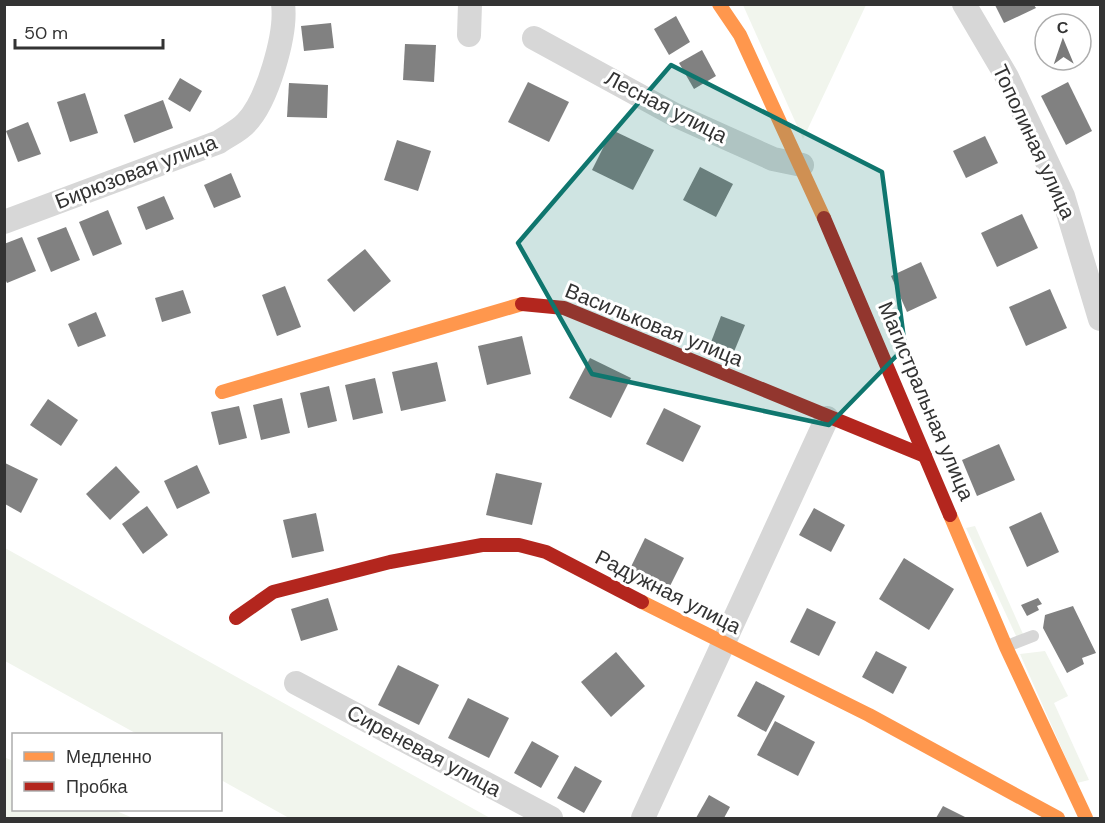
<svg xmlns="http://www.w3.org/2000/svg" width="1105" height="823" font-family="'DM Sans',sans-serif">
  <style>
    .green { fill: #f1f5ed }
    .building { fill: #818181 }
    .lines { fill: none; stroke-linecap: round; stroke-linejoin: round }
    .lane { stroke: #d7d7d7; stroke-width: 12 }
    .street { stroke: #d7d7d7; stroke-width: 24 }
    .slow { stroke: #ff974d; stroke-width: 14 }
    .jam { stroke: #b3261e; stroke-width: 14 }
    .marked { fill: #0f766e; fill-opacity: 0.2; stroke: #0f766e; stroke-width: 4.5; stroke-linejoin: round }
    .labels { text-anchor: middle; stroke-width: 6; stroke-linejoin: round; paint-order: stroke }
    .street-label { font-size: 21px; fill: #333; stroke: #fff }
  </style>
  <rect width="100%" height="100%" fill="#fff"/>
  <g class="green">
    <path d="M743 5H866L803 139Z"/>
    <path d="M975 526 1023 634 1017 638 966 528Z"/>
    <path d="M5 548 490 818H289L221 780 220 734H137L5 661Z"/>
    <path d="M1045 651 1068 696 1054 703 1089 780 1077 783 1020 654Z"/>
    <path d="M4 757 13 761 14 810H114L133 818H5Z"/>
  </g>
  <g class="building">
    <path d="M995 5H1034L1036 8 1004 23Z"/>
    <path d="M676 16 690 42 669 55 654 29Z"/>
    <path d="M331 23 334 48 304 51 301 26Z"/>
    <path d="M405 44 436 45 434 82 403 80Z"/>
    <path d="M702 50 716 76 694 89 679 63Z"/>
    <path d="M180 78 202 91 190 112 168 99Z"/>
    <path d="M528 82 569 102 549 142 508 122Z"/>
    <path d="M1068 82 1092 131 1066 145 1041 96Z"/>
    <path d="M289 83 328 85 327 118 287 117Z"/>
    <path d="M85 93 98 133 70 142 57 102Z"/>
    <path d="M163 100 173 128 134 143 124 115Z"/>
    <path d="M28 122 41 154 18 162 6 131Z"/>
    <path d="M612 130 654 150 633 190 592 170Z"/>
    <path d="M985 136 998 163 966 178 953 151Z"/>
    <path d="M397 140 431 151 418 191 384 180Z"/>
    <path d="M700 167 733 184 716 217 683 200Z"/>
    <path d="M231 173 241 197 214 208 204 185Z"/>
    <path d="M164 196 174 219 146 230 137 207Z"/>
    <path d="M108 210 122 244 93 256 79 222Z"/>
    <path d="M1022 214 1038 248 997 267 981 233Z"/>
    <path d="M66 227 80 260 51 272 37 238Z"/>
    <path d="M22 237 36 271 7 283 4 277V244Z"/>
    <path d="M365 249 391 281 354 312 327 280Z"/>
    <path d="M921 262 937 298 907 312 891 276Z"/>
    <path d="M285 286 301 327 277 336 262 295Z"/>
    <path d="M1050 289 1067 328 1026 346 1009 307Z"/>
    <path d="M183 290 191 313 162 322 155 298Z"/>
    <path d="M96 312 106 336 78 347 68 324Z"/>
    <path d="M721 316 745 325 731 359 708 350Z"/>
    <path d="M522 336 531 374 487 385 478 346Z"/>
    <path d="M590 358 631 378 611 418 569 398Z"/>
    <path d="M437 362 446 401 401 411 392 372Z"/>
    <path d="M375 378 383 413 353 420 345 385Z"/>
    <path d="M329 386 337 421 308 428 300 393Z"/>
    <path d="M282 398 290 433 261 440 253 405Z"/>
    <path d="M48 399 78 420 61 446 30 425Z"/>
    <path d="M239 406 247 438 219 445 211 412Z"/>
    <path d="M664 408 701 426 683 462 646 444Z"/>
    <path d="M999 444 1015 480 977 496 962 460Z"/>
    <path d="M5 463 38 479 21 513 5 504Z"/>
    <path d="M197 465 210 493 177 509 164 481Z"/>
    <path d="M116 466 140 492 110 520 86 494Z"/>
    <path d="M496 473 542 483 532 525 486 515Z"/>
    <path d="M147 506 168 535 143 554 122 524Z"/>
    <path d="M814 508 845 525 831 552 799 535Z"/>
    <path d="M1041 512 1059 552 1027 567 1009 527Z"/>
    <path d="M316 513 324 551 292 558 283 520Z"/>
    <path d="M645 538 684 558 665 596 626 577Z"/>
    <path d="M904 558 954 589 929 630 879 599Z"/>
    <path d="M328 598 338 630 301 641 291 609Z"/>
    <path d="M1038 598 1042 604 1037 606 1039 610 1027 616 1021 605Z"/>
    <path d="M1073 606 1096 653 1082 658 1084 664 1067 673 1043 628 1045 615Z"/>
    <path d="M807 608 836 622 819 656 790 642Z"/>
    <path d="M876 651 907 667 893 694 862 677Z"/>
    <path d="M616 652 645 686 611 717 581 682Z"/>
    <path d="M398 665 439 685 419 725 378 705Z"/>
    <path d="M756 681 785 696 766 732 737 716Z"/>
    <path d="M468 698 509 718 489 758 448 738Z"/>
    <path d="M775 721 815 742 798 776 757 755Z"/>
    <path d="M532 741 559 756 541 788 514 773Z"/>
    <path d="M575 766 602 781 584 813 557 798Z"/>
    <path d="M709 795 730 807 724 818H696Z"/>
    <path d="M943 806 965 817 964 818H936Z"/>
  </g>
  <g class="lines">
    <path class="lane" d="M1007 646 1033 636"/>
    <g class="street">
      <path d="M964 4 1007 77 1063 196 1100 319"/>
      <path d="M469 35 470 4"/>
      <path d="M534 38 675 115 773 159 802 165"/>
      <path d="M4 222 219 142C227 136 239 131 246 123 267 102 287 34 283 4"/>
      <path d="M296 683 551 818"/>
      <path d="M643 818 827 418"/>
    </g>
    <g class="slow">
      <path d="M719 4 740 35 824 218"/>
      <path d="M222 392 522 304"/>
      <path d="M950 515 1006 647 1086 818"/>
      <path d="M642 602 869 715 1058 818"/>
    </g>
    <g class="jam">
      <path d="M824 218 950 515"/>
      <path d="M522 304 564 308 925 456"/>
      <path d="M236 618 273 592 390 562 482 545H519L546 552 642 602"/>
    </g>
  </g>
  <path class="marked" d="M671 65 882 172 905 347 829 425 592 374 518 243Z"/>
  <g class="labels">
    <g class="street-label">
      <text transform="translate(666 107) rotate(27)" y="7">Лесная улица</text>
      <text transform="translate(1034 142) rotate(65)" y="7">Тополиная улица</text>
      <text transform="translate(136 172) rotate(-21)" y="7">Бирюзовая улица</text>
      <text transform="translate(654 325) rotate(22)" y="7">Васильковая улица</text>
      <text transform="translate(926 401) rotate(67)" y="7">Магистральная улица</text>
      <text transform="translate(668 592) rotate(27)" y="7">Радужная улица</text>
      <text transform="translate(424 751) rotate(28)" y="7">Сиреневая улица</text>
    </g>
  </g>
  <rect width="1105" height="823" fill="none" stroke="#333333" stroke-width="12"/>
  <rect x="12" y="733" width="210" height="78" fill="#ffffff" stroke="#adadad" stroke-width="1.5"/>
  <rect x="24" y="752" width="30" height="9" fill="#ff974d" stroke="#adadad" stroke-width="1.5"/>
  <text x="66" y="763" font-size="18" fill="#333333">Медленно</text>
  <rect x="24" y="782" width="30" height="9" fill="#b3261e" stroke="#adadad" stroke-width="1.5"/>
  <text x="66" y="793" font-size="18" fill="#333333">Пробка</text>
  <g transform="translate(1063 42) rotate(358)"><circle r="28" fill="#ffffff" stroke="#adadad" stroke-width="1.5"/>
  <path d="M0-4.5L10 22L0 15L-10 22Z" fill="#7a7a7a"/>
  <text y="-9" font-size="16" font-weight="bold" text-anchor="middle" fill="#333333">С</text>
  </g>
  <path d="M15 39v9h148v-9" fill="none" stroke="#333333" stroke-width="3"/>
  <text x="24" y="39" font-size="18" fill="#333333" stroke="#ffffff" stroke-width="4.5" paint-order="stroke">50 m</text>
</svg>
